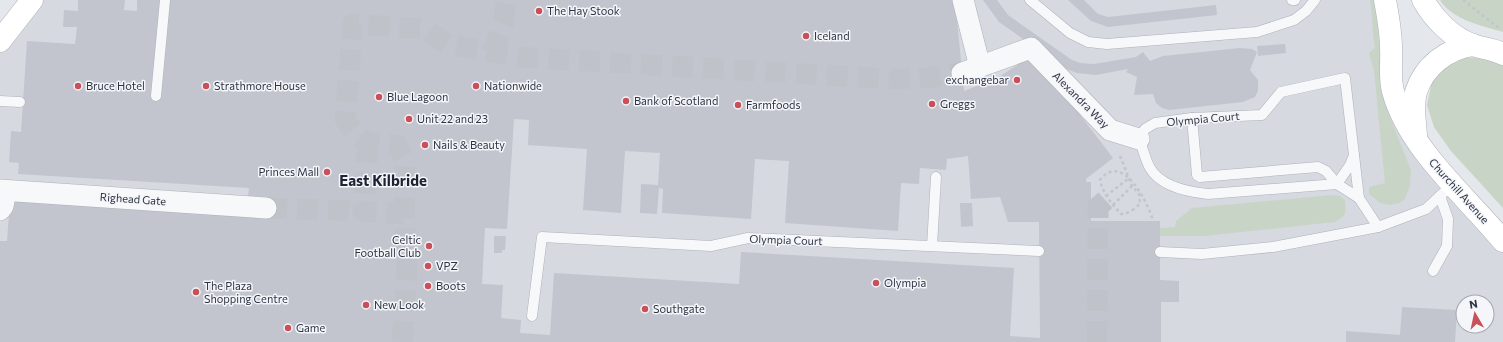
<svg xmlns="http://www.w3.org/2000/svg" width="1503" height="342" font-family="Commissioner,sans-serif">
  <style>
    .built { fill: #d6d9e0; fill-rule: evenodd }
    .green { fill: #c8d5c6 }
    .building { fill: #c2c5ce; fill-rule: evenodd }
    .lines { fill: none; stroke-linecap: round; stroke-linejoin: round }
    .street-tunnel { stroke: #bfc3c9; stroke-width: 21; stroke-dasharray: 21 10; stroke-linecap: butt }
    .lane-casing { stroke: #adb1b9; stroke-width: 11 }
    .street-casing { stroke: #adb1b9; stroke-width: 22 }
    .secondary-casing { stroke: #adb1b9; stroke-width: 23 }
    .path { stroke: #c2c5ca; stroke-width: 2.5; stroke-dasharray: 3 3; stroke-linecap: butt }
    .lane { stroke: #f7f8fa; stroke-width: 10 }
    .street { stroke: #f7f8fa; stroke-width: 21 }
    .secondary { stroke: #fff; stroke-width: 22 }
    .path-bridge { stroke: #c2c5ca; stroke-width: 2.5; stroke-dasharray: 3 3; stroke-linecap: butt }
    .poi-dot { fill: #c9505a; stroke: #f4f6f9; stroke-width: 1.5 }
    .labels { text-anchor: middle; stroke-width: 3; stroke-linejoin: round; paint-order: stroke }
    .poi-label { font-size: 11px; fill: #2c3343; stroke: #f4f6f9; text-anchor: start }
    .street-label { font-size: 11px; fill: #2c3343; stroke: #f4f6f9 }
    .district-label { font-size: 15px; font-weight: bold; fill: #1e2434; stroke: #f4f6f9 }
  </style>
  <rect width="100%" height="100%" fill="#e4e7eb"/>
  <path class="built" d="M32 0H1385L1392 89 1503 241V342H0V41ZM1463 302H1487V326H1463Z"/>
  <g class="green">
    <path d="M1370 0H1377L1378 7 1381 89 1391 120 1411 170 1410 186 1405 199 1399 203 1390 205 1380 203 1369 194V187L1385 183 1374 71 1369 53 1375 48C1372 32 1373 16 1370 0Z"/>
    <path d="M1440 0H1503V32C1483 26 1452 20 1440 0Z"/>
    <path d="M1482 57 1503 63V208L1451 151 1434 127 1427 105 1432 82 1445 66 1463 58Z"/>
    <path d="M1332 195 1340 196 1345 200C1346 214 1347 215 1335 222L1204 236H1160V228L1175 227 1176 221 1192 208Z"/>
  </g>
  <g class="building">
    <path d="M78 0H125L124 10 137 11V0H955L964 91 999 77 1022 62 1032 52 1113 158 1086 179V182H1091V221H1160V280L1179 281V302H1161V342H0V241H7L10 201 266 216 268 197 248 196 249 188 18 174 19 163 9 162 11 131 21 132 27 41 75 44 77 27H63L64 10 78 11ZM514 119 529 120 528 145 587 149 583 210 621 213 625 151 660 153 658 185 641 184 640 213 657 214 659 188 663 189 662 213 751 219 755 159 789 161 785 223 898 231 901 183 919 184 920 168 946 170 947 159 968 156 971 199 1000 197 1008 222H1039L1040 338 1010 336 1014 268 741 252 739 284 554 273 550 335 520 333 521 320 501 318 503 285 482 284 485 228 507 229Z"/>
    <path d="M983 0H997L1008 15 1072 60 1080 63 1094 64 1136 57 1143 52 1150 61 1163 56 1240 48 1252 49 1257 52 1250 70 1258 80V91L1255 97 1243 102 1169 110 1162 108 1156 103 1153 94 1134 95 1137 77 1126 72 1128 69 1096 75 1077 73 1066 69 999 22Z"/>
    <path d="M1068 0H1084L1098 14 1108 17 1216 5 1217 15 1108 27 1091 21Z"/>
    <path d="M1285 44 1286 53 1258 56 1257 46Z"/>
    <path d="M960 203H972L973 226 961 227Z"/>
    <path d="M494 236H506L505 250H502V253H494Z"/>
    <path d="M1402 307 1457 310 1455 342H1346V331L1400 335Z"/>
  </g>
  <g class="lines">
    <g class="street-tunnel">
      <path d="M492 53 504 22 506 0"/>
      <path d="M368 142 363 211 404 214"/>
      <path d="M266 208 363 211"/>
      <path d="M402 342 407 273 404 214 405 160 397 145C370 143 360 144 345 119L353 24 426 29 447 44 519 57 891 79H917L962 73"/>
      <path d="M1097 342 1098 207 1108 198"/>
    </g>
    <g class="lane-casing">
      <g id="lane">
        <path d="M1030 0 1070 33 1088 42 1107 44 1257 32 1294 20 1306 11 1315 0"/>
        <path d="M1292 0H1295"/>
        <path d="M1345 78 1359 198 1337 184 1208 194C1188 192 1161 187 1150 168 1145 159 1143 148 1139 139L1145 129 1155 123 1192 118 1262 115 1281 92Z"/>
        <path d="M156 96 165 0"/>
        <path d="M0 101 20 102"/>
        <path d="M1192 118 1197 175 1200 177 1318 167 1326 171 1337 184"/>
        <path d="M1337 184 1350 165 1354 155"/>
        <path d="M1359 198 1378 227"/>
        <path d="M932 246 936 177"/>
        <path d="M1160 252 1202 254 1273 247 1378 227 1426 209 1453 184"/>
        <path d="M1433 271 1447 246 1448 219 1440 196"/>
        <path d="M532 316 542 237 711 246 748 238 1039 251"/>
      </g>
    </g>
    <g class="street-casing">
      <g id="street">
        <path d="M963 0 980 67"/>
        <path d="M962 73 1031 48 1110 130 1139 139"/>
        <path d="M0 190 266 208"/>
        <path d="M0 210 3 206 6 191"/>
      </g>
    </g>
    <g class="secondary-casing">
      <g id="secondary">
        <path d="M1385 0C1388 16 1391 32 1391 48 1392 62 1389 77 1393 91 1408 148 1466 196 1503 241"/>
        <path d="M1423 0C1434 19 1452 38 1473 45 1484 49 1491 48 1503 54"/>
        <path d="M0 41 32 0"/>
        <path d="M1416 135C1415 121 1412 106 1416 92 1424 66 1447 49 1473 45"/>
      </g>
    </g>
    <g class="path">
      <path d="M1463 0 1499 28"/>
      <path d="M1120 156 1132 186 1139 194 1140 204 1134 209"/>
      <path d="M1106 196 1129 178"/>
      <path d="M1113 205 1132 186"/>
    </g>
    <use href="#lane" class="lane"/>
    <use href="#street" class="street"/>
    <use href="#secondary" class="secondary"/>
    <path class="path-bridge" d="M1134 209 1127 213 1121 214C1112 204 1103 194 1100 180 1122 151 1147 201 1153 220"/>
  </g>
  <g class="poi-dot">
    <circle cx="539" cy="11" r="4"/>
    <circle cx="806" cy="36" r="4"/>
    <circle cx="1017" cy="80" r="4"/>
    <circle cx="78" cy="86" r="4"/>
    <circle cx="206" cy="86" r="4"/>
    <circle cx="476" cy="86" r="4"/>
    <circle cx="379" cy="97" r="4"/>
    <circle cx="626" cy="101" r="4"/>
    <circle cx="932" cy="104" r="4"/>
    <circle cx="738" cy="105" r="4"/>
    <circle cx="409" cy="119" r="4"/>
    <circle cx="425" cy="145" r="4"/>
    <circle cx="327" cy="172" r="4"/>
    <circle cx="429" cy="246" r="4"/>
    <circle cx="428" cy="266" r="4"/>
    <circle cx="876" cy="283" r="4"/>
    <circle cx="428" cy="286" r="4"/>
    <circle cx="196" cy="292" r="4"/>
    <circle cx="366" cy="305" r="4"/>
    <circle cx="645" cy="309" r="4"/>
    <circle cx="288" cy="328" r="4"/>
  </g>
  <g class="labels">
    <g class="poi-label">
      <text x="547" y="15">The Hay Stook</text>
      <text x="814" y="40">Iceland</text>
      <text x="1009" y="84" text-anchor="end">exchangebar</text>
      <text x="86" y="90">Bruce Hotel</text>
      <text x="214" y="90">Strathmore House</text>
      <text x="484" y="90">Nationwide</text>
      <text x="387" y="101">Blue Lagoon</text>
      <text x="634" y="105">Bank of Scotland</text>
      <text x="940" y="108">Greggs</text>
      <text x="746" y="109">Farmfoods</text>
      <text x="417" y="123">Unit 22 and 23</text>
      <text x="433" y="149">Nails &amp; Beauty</text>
      <text x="319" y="176" text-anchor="end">Princes Mall</text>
      <text x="421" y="244" text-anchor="end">Celtic<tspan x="421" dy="13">Football Club</tspan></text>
      <text x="436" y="270">VPZ</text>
      <text x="884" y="287">Olympia</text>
      <text x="204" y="290">The Plaza<tspan x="204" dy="13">Shopping Centre</tspan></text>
      <text x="436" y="290">Boots</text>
      <text x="374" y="309">New Look</text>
      <text x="653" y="313">Southgate</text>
      <text x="296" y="332">Game</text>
    </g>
    <g class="street-label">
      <text transform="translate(1081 100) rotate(45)" y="4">Alexandra Way</text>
      <text transform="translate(1203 119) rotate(-5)" y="4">Olympia Court</text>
      <text transform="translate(1459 191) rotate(48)" y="4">Churchill Avenue</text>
      <text transform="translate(133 199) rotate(4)" y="4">Righead Gate</text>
      <text transform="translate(786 240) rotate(2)" y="4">Olympia Court</text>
    </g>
    <g class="district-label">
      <text x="383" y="186">East Kilbride</text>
    </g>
  </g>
  <g transform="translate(1475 314) rotate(351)"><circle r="19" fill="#f4f6f9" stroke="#a4a8b0"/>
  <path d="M0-3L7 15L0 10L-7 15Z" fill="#c9505a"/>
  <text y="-6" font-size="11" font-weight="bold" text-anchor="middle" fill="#2c3343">N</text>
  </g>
</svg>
